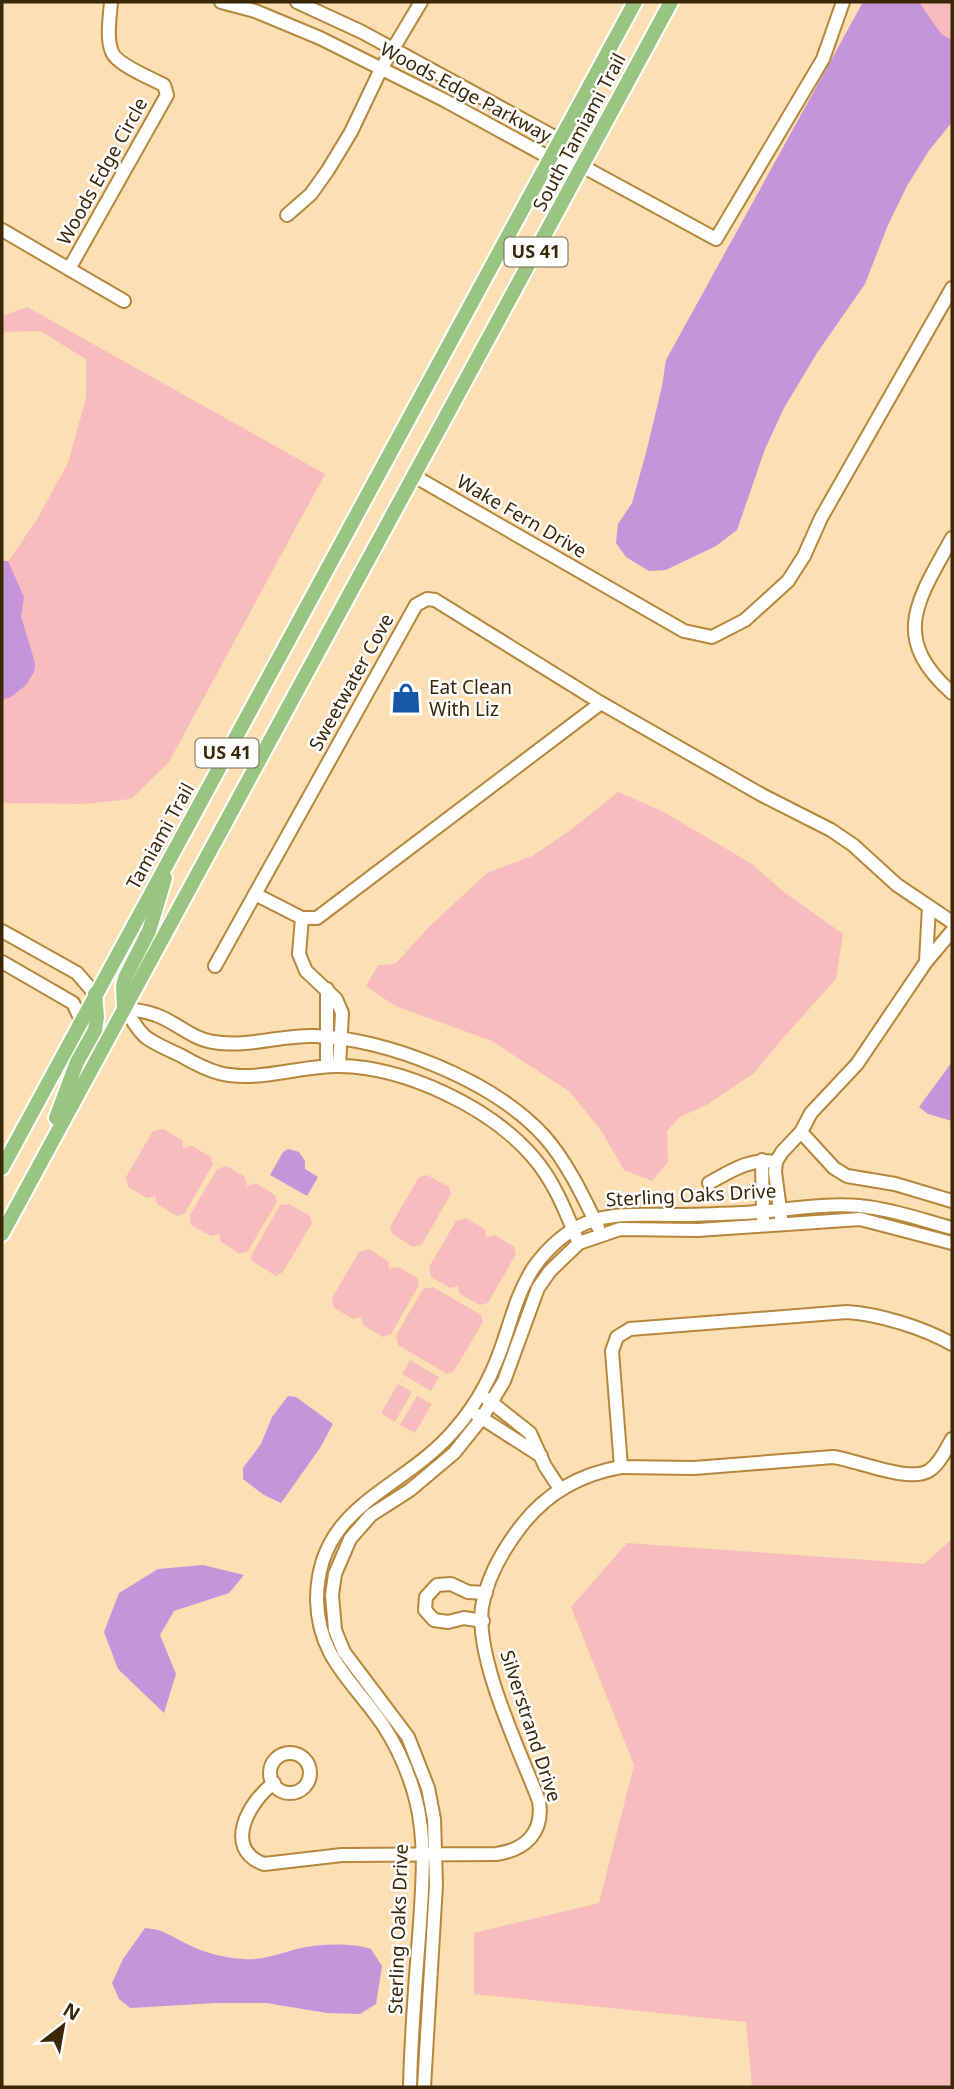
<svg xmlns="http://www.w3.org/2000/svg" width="954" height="2089" font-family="'Noto Sans',sans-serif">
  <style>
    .green { fill: #f8bcbe }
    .water { fill: #c694da }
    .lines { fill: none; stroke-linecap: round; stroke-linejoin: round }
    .minor-casing { stroke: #b7873c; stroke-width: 16 }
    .major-casing { stroke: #fff; stroke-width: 18 }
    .minor { stroke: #fff; stroke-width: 12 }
    .major { stroke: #9ac580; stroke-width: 14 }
    .labels { text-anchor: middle; stroke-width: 5; stroke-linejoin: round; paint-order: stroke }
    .shield { fill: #fff; stroke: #756851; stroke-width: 2 }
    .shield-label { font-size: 18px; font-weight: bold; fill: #3a2706 }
    .street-label { font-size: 19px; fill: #3a2706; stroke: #fff }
    .poi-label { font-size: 19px; fill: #3a2706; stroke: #fff; text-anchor: start }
  </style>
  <rect width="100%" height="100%" fill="#fddfb4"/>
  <g class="green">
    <path d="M919 2H952V40L941 35Z"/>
    <path d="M27 307 325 474 169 762 131 799 83 804 2 803V561L9 560 36 521 68 463 86 398V359L40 331 6 332 2 335V316Z"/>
    <path d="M618 792 662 811 752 864 784 892 843 934 836 979 783 1038 754 1073 708 1104 680 1117 667 1131 668 1162 652 1181 624 1170 602 1132 570 1092 492 1041 395 1006 366 986 378 965 395 964 430 926 487 873 532 856 572 829Z"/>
    <path d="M163 1129 182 1140 183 1148 192 1146 211 1157 213 1164 185 1213 177 1216 157 1204 155 1196 147 1198 128 1187 126 1177 153 1131Z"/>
    <path d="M227 1166 245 1177 247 1186 256 1183 275 1195 277 1202 248 1251 240 1254 221 1242 219 1234 211 1236 191 1225 190 1215 217 1169Z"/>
    <path d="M427 1175 449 1187 451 1194 422 1244 413 1247 392 1234 390 1227 419 1177Z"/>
    <path d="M289 1204 310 1216 312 1223 283 1272 276 1276 252 1261 251 1256 280 1205Z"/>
    <path d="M466 1218 485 1229 486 1237 495 1235 514 1247 516 1254 488 1303 480 1305 460 1294 458 1286 450 1288 431 1277 429 1267 456 1221Z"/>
    <path d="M369 1249 388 1261 389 1269 398 1267 417 1278 419 1285 391 1334 383 1337 363 1325 361 1317 353 1319 334 1308 332 1298 359 1252Z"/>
    <path d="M433 1287 481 1315 483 1322 454 1371 447 1374 398 1345 396 1335 423 1289Z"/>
    <path d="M410 1360 439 1377 431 1391 402 1374Z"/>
    <path d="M398 1384 412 1392 395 1422 381 1413Z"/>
    <path d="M417 1396 432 1404 415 1433 400 1425Z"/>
    <path d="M952 1539V2087H752L746 2022 474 1994V1933L599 1903 634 1765 571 1607 627 1543 924 1564Z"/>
  </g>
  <g class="water">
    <path d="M863 2H919L941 34 952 40V122L928 152 907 186 888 225 865 284 817 353 784 408 765 449 737 530 716 546 693 557 666 570 649 571 626 557 616 543 618 524 632 503 647 449 662 386 666 360Z"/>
    <path d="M2 561H8L24 597 21 616 35 663 34 672 26 685 11 697 2 700Z"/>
    <path d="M952 1062V1121L928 1114 919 1107Z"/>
    <path d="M288 1149 299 1152 305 1161V1169L318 1177 307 1196 270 1175 283 1152Z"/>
    <path d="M288 1396 296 1397 333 1424 320 1448 281 1503 264 1495 243 1479V1468L261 1444 272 1417Z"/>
    <path d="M203 1565 244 1575 229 1593 174 1611 160 1635 176 1674 164 1713 118 1669 104 1632 119 1593 158 1569Z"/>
    <path d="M145 1928C162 1929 171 1936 185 1943 202 1952 223 1958 243 1959 265 1961 285 1951 306 1947 326 1944 352 1943 371 1949L382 1966 376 2004 360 2014 327 2013 266 2003H216L130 2008 119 1999 112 1983 123 1959Z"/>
  </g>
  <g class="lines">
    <g class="minor-casing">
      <g id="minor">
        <path d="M221 2 255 11 320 38 444 100 550 158 582 166 716 239 823 59 843 2"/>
        <path d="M297 2 362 32 560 140 582 166"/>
        <path d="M287 215 311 194 328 170 351 132 381 69 421 2"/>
        <path d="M2 230 69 269 167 95 164 85C152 79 116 64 112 52 106 38 110 17 111 2"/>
        <path d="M69 269 124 301"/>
        <path d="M414 476 684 631 712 637 745 620 788 581 804 556 821 518 952 288"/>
        <path d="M952 538C918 600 889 637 952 693"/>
        <path d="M255 894 302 918H317L601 703"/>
        <path d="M302 918 299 954 306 971 336 999 342 1013 339 1066"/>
        <path d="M2 931 77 973 95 994"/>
        <path d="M926 961 929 907"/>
        <path d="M2 962 73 1003 81 1020"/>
        <path d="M215 966 416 605 427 599 435 600 601 703 762 795 831 830 853 845 897 885 952 922"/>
        <path d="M124 1008C134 1010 146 1011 156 1015 176 1022 192 1039 213 1042 247 1048 280 1035 314 1036 387 1038 494 1081 544 1136 567 1162 583 1196 598 1227"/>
        <path d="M124 1008C131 1017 138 1032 147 1038 157 1045 169 1050 180 1055 192 1062 205 1069 219 1073 258 1083 300 1065 340 1066 406 1067 491 1108 533 1157 553 1180 565 1209 576 1237"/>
        <path d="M327 1066V989"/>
        <path d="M801 1132 834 1168 847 1176 895 1184 952 1201"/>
        <path d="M762 1160 763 1219"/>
        <path d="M709 1183C731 1171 749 1158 776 1162"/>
        <path d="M781 1217 775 1172 776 1162 782 1152 801 1132 811 1113 857 1064 926 962 952 931"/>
        <path d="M952 1344C924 1328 879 1314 847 1312L630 1329 617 1337 612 1351 621 1467 694 1468 833 1457C857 1460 911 1484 930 1470 940 1463 946 1449 952 1439"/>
        <path d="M487 1399 530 1433 545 1466 560 1489"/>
        <path d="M477 1415 541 1456"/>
        <path d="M483 1621 464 1618 448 1622 434 1620 425 1610 426 1597 437 1585 451 1584 468 1592 486 1593"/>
        <circle cx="290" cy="1773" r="20"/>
        <path d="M274 1783C249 1801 222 1849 264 1864L342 1855 496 1854C525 1850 544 1833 539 1801 520 1751 475 1659 482 1607 487 1578 504 1548 522 1525 547 1493 581 1474 621 1467"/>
        <path d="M410 2087C411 2037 415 1987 419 1937 422 1892 427 1843 416 1800 409 1773 398 1748 383 1725 354 1682 318 1658 317 1600 317 1508 395 1493 448 1437 472 1412 489 1383 501 1349 511 1321 517 1293 534 1267 547 1249 565 1232 586 1223 613 1212 645 1215 674 1215 697 1215 720 1214 743 1213 781 1211 821 1203 859 1206 891 1209 922 1220 952 1228"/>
        <path d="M424 2087 436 1885 434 1819 428 1788 408 1737 344 1652 335 1630 332 1595 335 1574 350 1539 371 1515 410 1490 454 1453 482 1418 504 1381 538 1288 550 1271 579 1243 620 1229 698 1230 860 1219 952 1243"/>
      </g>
    </g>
    <g class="major-casing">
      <g id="major">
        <path d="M124 1007 123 986 125 978 149 931 165 878"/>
        <path d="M56 1118 77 1062 95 1030 97 1017 95 994"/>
        <path d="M2 1168 635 2"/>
        <path d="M2 1234 671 2"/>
      </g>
    </g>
    <use href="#minor" class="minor"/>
    <use href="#major" class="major"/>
  </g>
  <defs>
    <g id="shop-bare" transform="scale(2.415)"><path d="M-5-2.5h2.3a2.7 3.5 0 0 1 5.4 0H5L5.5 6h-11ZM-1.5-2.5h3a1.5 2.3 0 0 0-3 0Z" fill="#1558a8" stroke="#fff" stroke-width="2.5" paint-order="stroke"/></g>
  </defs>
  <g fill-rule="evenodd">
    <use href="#shop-bare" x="406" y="698"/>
  </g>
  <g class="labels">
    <g class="shield">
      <rect x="504.5" y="237.5" width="63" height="29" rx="5"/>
      <rect x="195.5" y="738.5" width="63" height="29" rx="5"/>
    </g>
    <g class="shield-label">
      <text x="536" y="258">US 41</text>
      <text x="227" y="759">US 41</text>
    </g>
    <g class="street-label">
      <text transform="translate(466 92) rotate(28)" y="7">Woods Edge Parkway</text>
      <text transform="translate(579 132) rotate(-62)" y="7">South Tamiami Trail</text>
      <text transform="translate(102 171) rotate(-61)" y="7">Woods Edge Circle</text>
      <text transform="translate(522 516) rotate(30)" y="7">Wake Fern Drive</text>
      <text transform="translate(351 682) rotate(-61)" y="7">Sweetwater Cove</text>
      <text transform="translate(160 836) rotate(-61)" y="7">Tamiami Trail</text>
      <text transform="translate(691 1195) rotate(-3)" y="7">Sterling Oaks Drive</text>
      <text transform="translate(531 1726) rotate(72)" y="7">Silverstrand Drive</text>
      <text transform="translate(398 1929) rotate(-88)" y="7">Sterling Oaks Drive</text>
    </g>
    <g class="poi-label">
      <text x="429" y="694">Eat Clean<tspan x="429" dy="22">With Liz</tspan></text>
    </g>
  </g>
  <rect width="954" height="2089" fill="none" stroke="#3a2706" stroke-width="7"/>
  <g transform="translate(63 2026) rotate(31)" stroke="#ffffff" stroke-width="5" paint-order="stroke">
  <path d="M0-5L12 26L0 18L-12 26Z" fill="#3a2706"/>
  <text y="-10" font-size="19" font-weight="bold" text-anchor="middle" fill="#3a2706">N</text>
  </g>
</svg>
